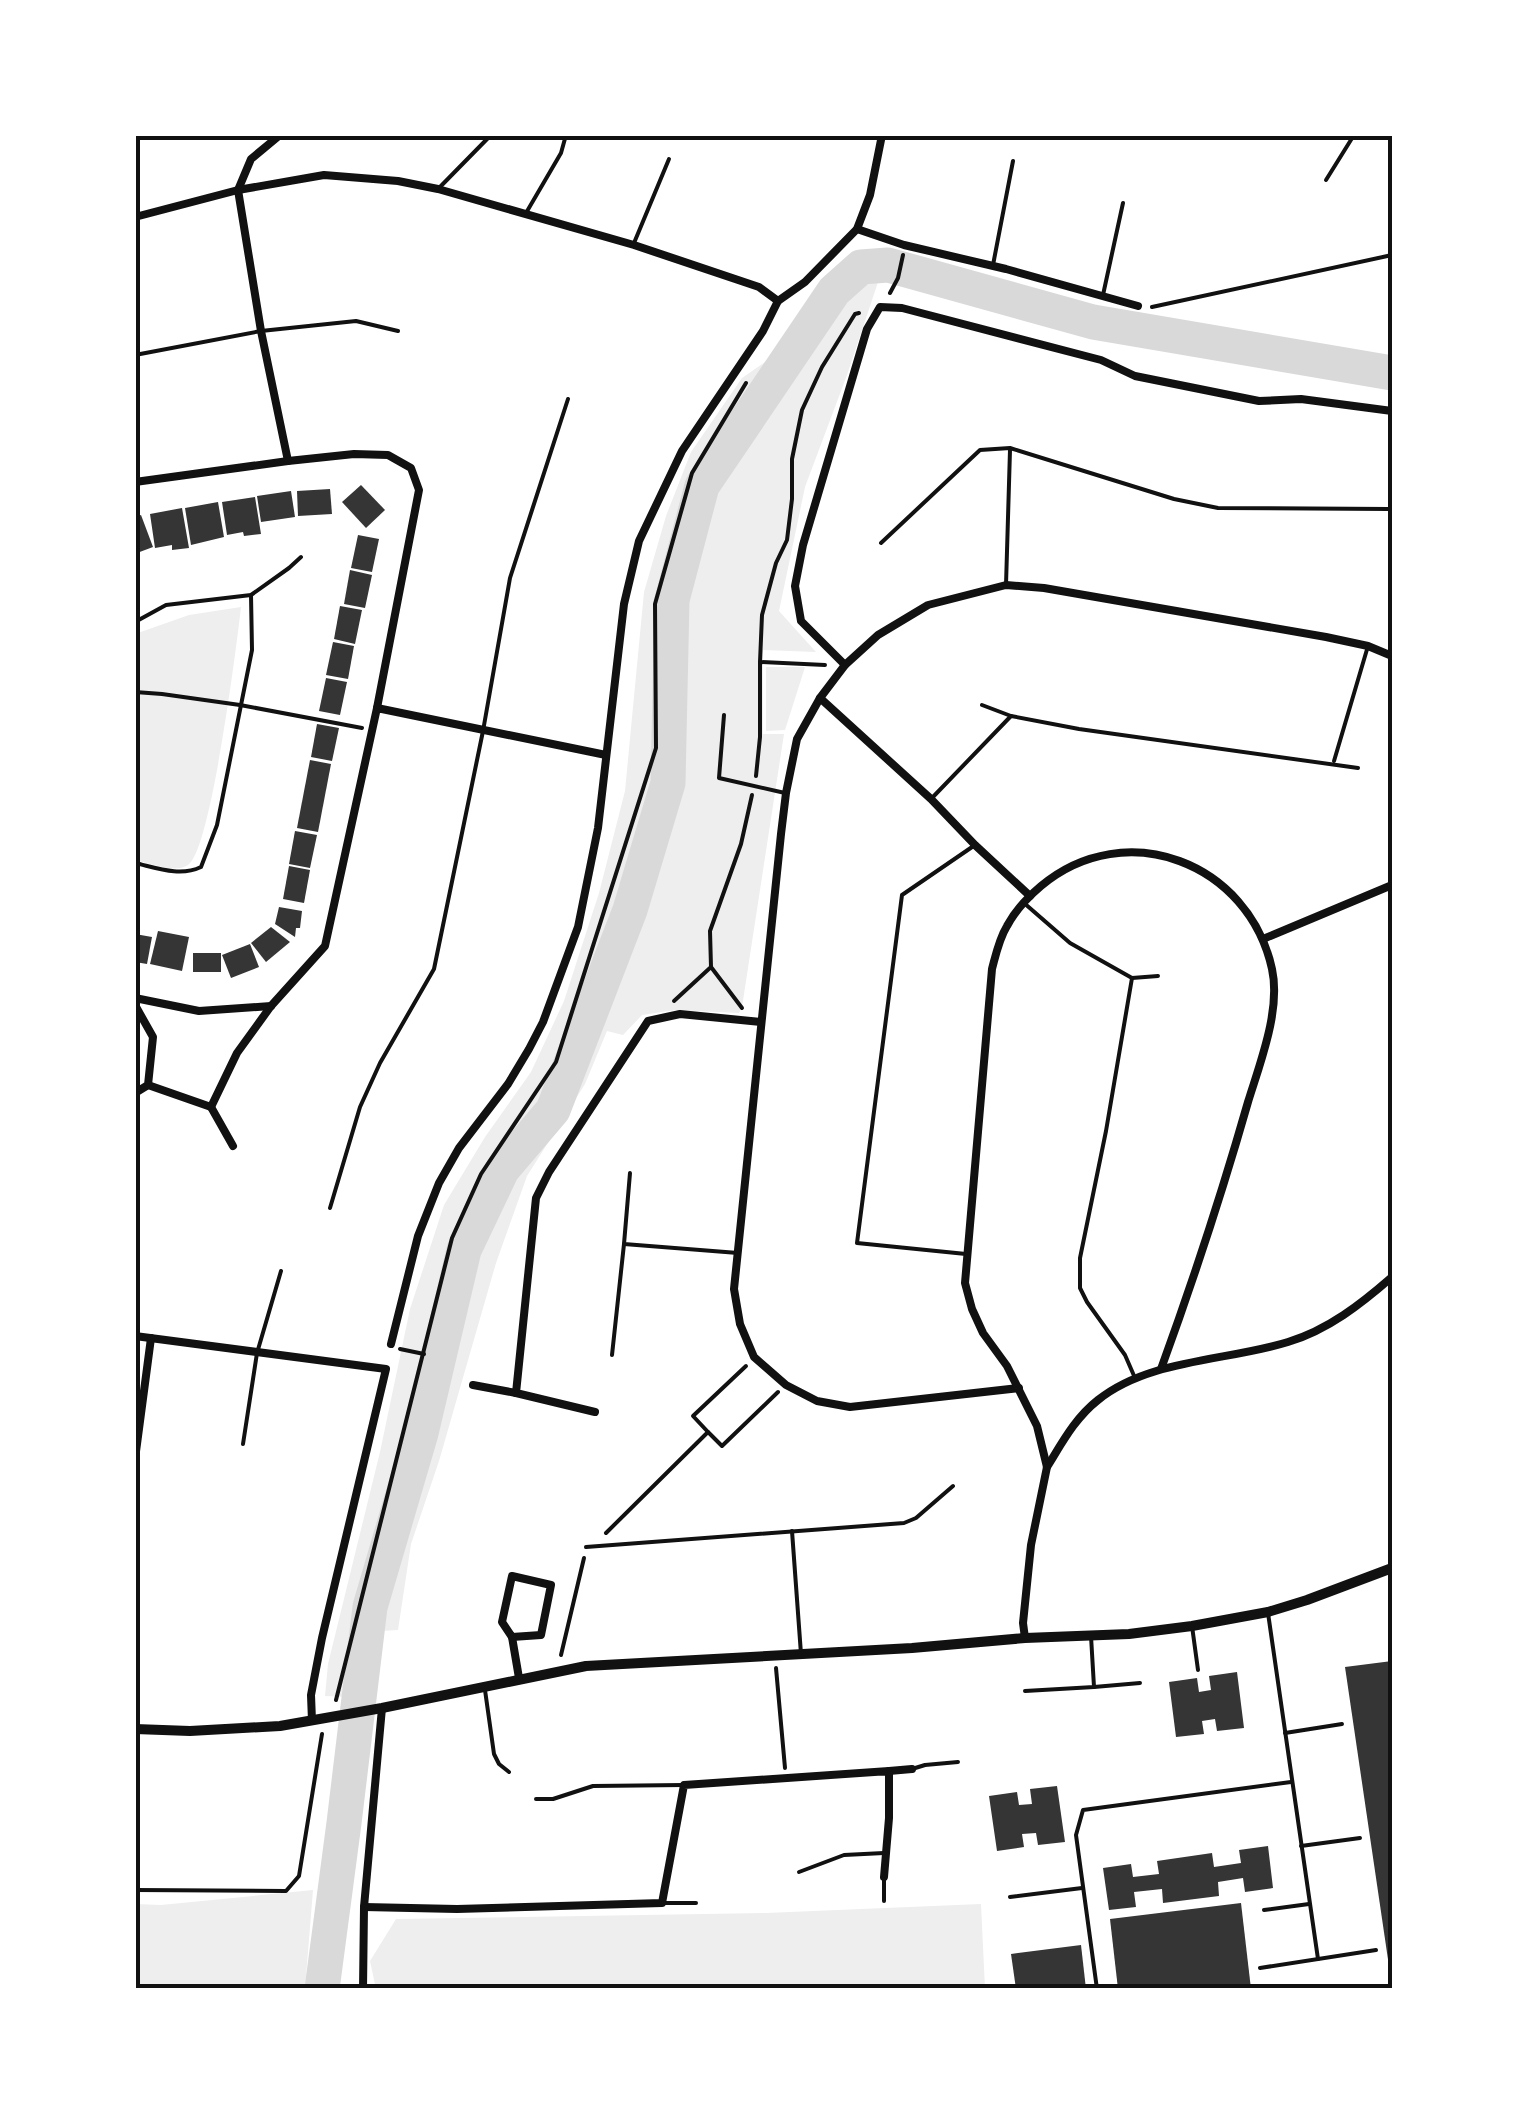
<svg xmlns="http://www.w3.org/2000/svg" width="1527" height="2124" font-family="Manrope,sans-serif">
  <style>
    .green { fill: #eee }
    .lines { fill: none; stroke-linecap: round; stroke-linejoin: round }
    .river { stroke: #d9d9d9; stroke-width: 35 }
    .building { fill: #353535 }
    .path { stroke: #111; stroke-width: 4 }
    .service { stroke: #111; stroke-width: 4 }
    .minor { stroke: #111; stroke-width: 8 }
    .tertiary { stroke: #111; stroke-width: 10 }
    .neatline { fill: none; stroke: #111; stroke-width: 4 }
  </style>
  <rect width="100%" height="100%" fill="#fff"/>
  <g class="green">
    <path d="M869 281 878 282 847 375 805 487 779 611 816 652 763 650V734H784L742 1007 739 1013 675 1010 642 1015 623 1035 607 1031 585 1084 527 1176 496 1263 439 1461 411 1544 398 1630 379 1631 383 1597 477 1249 504 1183 535 1139 562 1109 596 1028 667 826 677 783 680 611 710 491 817 331 846 294Z"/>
    <path d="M778 353 781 360 695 483 664 603 663 750 651 806 592 987 556 1074 501 1157 456 1240 423 1391 367 1591 347 1697 325 1696 328 1664 380 1452 410 1309 444 1205 485 1137 531 1072 564 1001 599 893 625 791 644 592 666 516 691 452 742 378Z"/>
    <path d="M241 607C237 644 211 850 188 865 175 874 149 863 135 860V634L189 615Z"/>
    <path d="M766 667H805L785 730 766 731Z"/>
    <path d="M313 1890 305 1989 135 1987V1904L161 1905Z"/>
    <path d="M981 1904 985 1989H376L370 1961 396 1919 766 1913Z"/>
  </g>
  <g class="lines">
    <path class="river" d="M322 1989 344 1823 370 1607 421 1433 464 1250 502 1170 553 1110 630 910 668 783 672 600 702 486 834 291 861 267 888 265 1093 322 1392 373"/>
  </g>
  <g class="building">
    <path d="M361 485 385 510 366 528 342 502Z"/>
    <path d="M330 489 332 514 298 516 297 491Z"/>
    <path d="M291 491 295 517 261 522 257 496Z"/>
    <path d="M255 497 261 534 244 536 243 532 227 535 222 502Z"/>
    <path d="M218 502 224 537 191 545 185 508Z"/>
    <path d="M182 508 189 548 172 550V545L155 548 150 514Z"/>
    <path d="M141 515 153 547 137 553 135 548V517Z"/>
    <path d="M358 535 379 539 372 572 351 568Z"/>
    <path d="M350 570 372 575 365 608 344 604Z"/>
    <path d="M340 606 362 610 355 644 334 639Z"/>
    <path d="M333 642 354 646 348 679 326 675Z"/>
    <path d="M326 678 347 682 340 715 319 711Z"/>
    <path d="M317 724 339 728 332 761 311 757Z"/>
    <path d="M310 760 331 764 318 832 297 828Z"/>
    <path d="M295 831 317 835 310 868 289 864Z"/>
    <path d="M289 866 310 870 304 903 283 899Z"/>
    <path d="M279 907 302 911 300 928H296L295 937 275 924Z"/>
    <path d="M271 927 290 942 266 962 251 943Z"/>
    <path d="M158 931 189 937 182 971 150 964Z"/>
    <path d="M135 934 152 937 147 964 135 962Z"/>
    <path d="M250 944 259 967 231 978 222 955Z"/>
    <rect x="193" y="953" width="28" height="19"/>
    <path d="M1392 1661V1973H1390L1345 1667Z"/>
    <path d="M1237 1672 1244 1728 1217 1731 1215 1719 1202 1721 1204 1734 1176 1737 1169 1682 1197 1678 1199 1692 1211 1690 1209 1676Z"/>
    <path d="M1057 1786 1065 1842 1038 1845 1036 1833 1022 1834 1024 1847 997 1851 989 1796 1017 1792 1019 1805 1032 1804 1030 1789Z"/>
    <path d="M1268 1846 1273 1888 1245 1892 1243 1878 1218 1882 1219 1896 1163 1903 1162 1889 1134 1892 1136 1907 1109 1910 1103 1868 1131 1864 1133 1877 1159 1874 1157 1861 1212 1853 1214 1867 1241 1863 1239 1850Z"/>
    <path d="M1241 1903 1251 1989H1118L1110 1919Z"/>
    <path d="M1081 1945 1086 1989H1016L1011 1954Z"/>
  </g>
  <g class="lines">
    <g class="path">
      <path d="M890 293 898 278 903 255"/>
      <path d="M1152 307 1392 255"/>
      <path d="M135 622 166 605 251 595 289 568 301 557"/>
      <path d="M760 662 825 665"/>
      <path d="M135 692 162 694 240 705 362 728"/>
      <path d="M756 776 760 737V662L762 615 776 563 787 540 792 499V459L802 410 822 367 855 314 859 313"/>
      <path d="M135 863C157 868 180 877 201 867L217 825 252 650 251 595"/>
      <path d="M674 1001 711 967"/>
      <path d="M742 1008 711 967 710 931 741 844 752 795"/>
      <path d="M400 1349 424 1354"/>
      <path d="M708 1432 693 1416 746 1366"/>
      <path d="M606 1533 708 1432 722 1446 778 1392"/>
      <path d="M561 1655 584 1558"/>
      <path d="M776 1668 785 1768"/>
      <path d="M336 1700 452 1238 481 1174 556 1062 656 748 655 604 692 473 746 383"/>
      <path d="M135 1890 286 1891 299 1876 322 1734"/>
    </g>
    <g class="service">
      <path d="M1326 180 1354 135"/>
      <path d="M438 189 491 135"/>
      <path d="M526 213 561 153 566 135"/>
      <path d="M634 243 669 159"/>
      <path d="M993 265 1013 161"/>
      <path d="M1103 295 1123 203"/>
      <path d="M135 355 261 331 356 321 398 331"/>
      <path d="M881 543 980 450 1010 448 1174 499 1218 508 1389 509"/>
      <path d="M1006 585 1010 450"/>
      <path d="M982 705 1011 716 1079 729 1358 768"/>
      <path d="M724 715 719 778 785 793"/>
      <path d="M1334 761 1368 646"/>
      <path d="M931 799 1011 716"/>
      <path d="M1024 903 1070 943 1132 978 1158 976"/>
      <path d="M1132 978 1106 1131 1080 1258V1288L1087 1302 1125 1355 1135 1378"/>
      <path d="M630 1173 624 1244 738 1253"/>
      <path d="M330 1208 360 1107 380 1063 434 969 483 731 510 578 568 399"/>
      <path d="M966 1254 857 1243 902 895 975 845"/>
      <path d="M612 1355 624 1244"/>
      <path d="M243 1444 257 1353 281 1271"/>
      <path d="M792 1531 801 1654"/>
      <path d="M586 1547 904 1523 916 1518 953 1486"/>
      <path d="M1268 1613 1318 1959"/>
      <path d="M1192 1626 1198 1670"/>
      <path d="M1094 1687 1140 1683"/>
      <path d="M485 1690 494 1754 499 1764 509 1772"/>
      <path d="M1025 1691 1094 1687 1091 1636"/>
      <path d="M1285 1733 1342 1724"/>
      <path d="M912 1769 925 1765 958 1762"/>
      <path d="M536 1799H553L593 1786 684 1785"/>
      <path d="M1301 1846 1360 1838"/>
      <path d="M799 1872 844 1855 884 1853"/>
      <path d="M1010 1897 1082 1888"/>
      <path d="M884 1901V1877"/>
      <path d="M662 1903H696"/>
      <path d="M1264 1910 1309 1904"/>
      <path d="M1260 1968 1376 1950"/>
      <path d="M1097 1989 1076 1835 1083 1810 1291 1782"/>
    </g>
    <g class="minor">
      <path d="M280 135 251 159 238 190 261 331 288 461 354 454 388 455 411 468 419 490 377 708"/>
      <path d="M135 217 238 190 324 175 398 181 438 189 634 245 759 287 778 301"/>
      <path d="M857 229 904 245 1006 269 1138 306"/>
      <path d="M135 482 288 461"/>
      <path d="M845 665 801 621 795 586 803 545 867 329 880 307 902 308 1101 360 1135 376 1259 401 1301 399 1392 411"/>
      <path d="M820 698 931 799 975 845 1030 896"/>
      <path d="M1263 939 1392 885"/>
      <path d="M135 998 199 1011 271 1006"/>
      <path d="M135 1005 153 1037 148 1085 135 1093"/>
      <path d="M148 1085 211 1107 237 1053 271 1006 325 946 377 708 606 755"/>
      <path d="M211 1107 233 1146"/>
      <path d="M135 1336 386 1369 322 1638 311 1695 312 1721"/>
      <path d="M391 1344 418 1236 439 1183 459 1148 508 1084 529 1049 543 1022 578 927 598 828 624 604 639 541 682 451 763 331 778 301 805 282 857 229 870 195 882 135"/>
      <path d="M473 1385 516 1393"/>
      <path d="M1019 1388 850 1407 817 1401 786 1385 754 1357 740 1324 734 1289 781 834 786 793 797 739 820 698 845 665 878 635 928 605 1006 585 1044 588 1326 637 1368 646 1392 656"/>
      <path d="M595 1412 516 1393 536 1198 549 1172 648 1021 680 1014 761 1022"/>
      <path d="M135 1459 151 1338"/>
      <path d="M1047 1467C1062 1443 1075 1418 1098 1400 1149 1359 1227 1361 1288 1342 1328 1330 1361 1304 1392 1277"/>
      <path d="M512 1576 551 1585 541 1635 512 1637 502 1622Z"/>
      <path d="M512 1637 519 1678"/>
      <path d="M1025 1638 1023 1623 1031 1545 1047 1467 1037 1426 1007 1366 983 1333 972 1309 965 1283 992 969C996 954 999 939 1007 926 1015 911 1028 897 1041 886 1126 815 1249 863 1272 969 1281 1010 1260 1063 1248 1102 1222 1193 1193 1281 1161 1369"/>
      <path d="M889 1771 912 1769"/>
      <path d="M364 1907 457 1909 662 1903 684 1785 889 1771V1818L884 1877"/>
      <path d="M363 1989 364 1907 382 1708"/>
    </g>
    <path class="tertiary" d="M135 1729 190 1731 280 1726 382 1708 586 1666 912 1648 1025 1638 1129 1634 1192 1626 1268 1612 1307 1600 1392 1568"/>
  </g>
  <rect width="1527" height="2124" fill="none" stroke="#ffffff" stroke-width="275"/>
  <rect x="138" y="138" width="1252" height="1848" class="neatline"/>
</svg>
